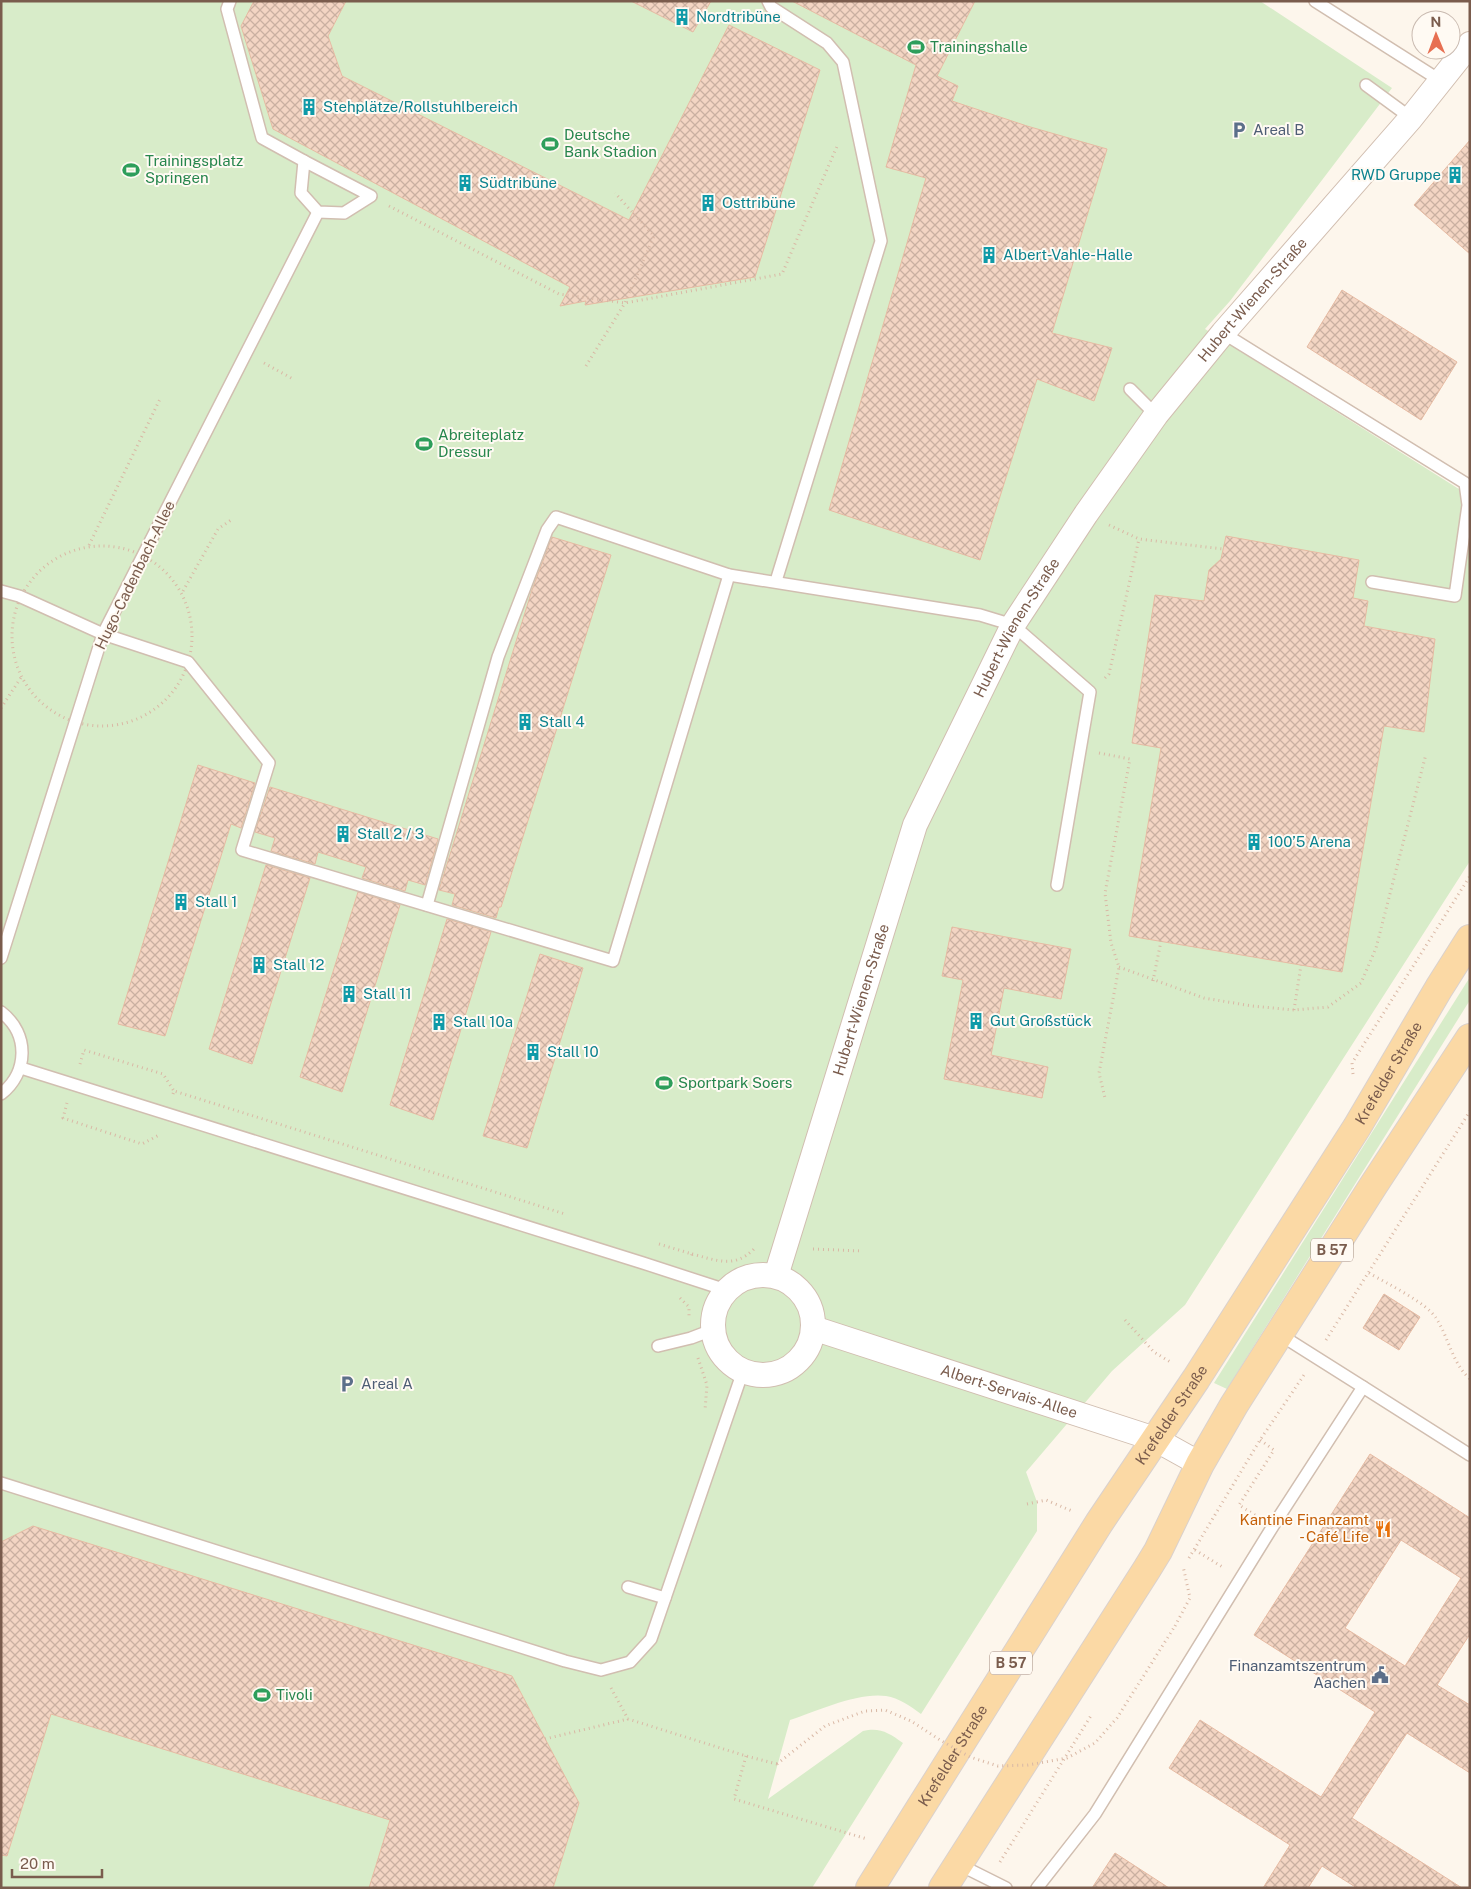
<svg xmlns="http://www.w3.org/2000/svg" width="1471" height="1889" font-family="'Public Sans',sans-serif">
  <style>
    .grass { fill: #d8ecc9 }
    .building { fill: url(#building-cross-hatch); stroke: #e6bba3; fill-rule: evenodd }
    .lines { fill: none; stroke-linecap: round; stroke-linejoin: round }
    .lane-casing { stroke: #d1beb0; stroke-width: 14 }
    .street-casing { stroke: #d1beb0; stroke-width: 26 }
    .primary-casing { stroke: #dad1cd; stroke-width: 30 }
    .path { stroke: #d9b8a5; stroke-width: 3; stroke-dasharray: 1 4; stroke-linecap: butt }
    .lane { stroke: #fff; stroke-width: 11 }
    .street { stroke: #fff; stroke-width: 24 }
    .primary { stroke: #fbd9a5; stroke-width: 28 }
    .path-bridge { stroke: #d9b8a5; stroke-width: 3; stroke-dasharray: 1 4; stroke-linecap: butt }
    .labels { text-anchor: middle; stroke-width: 4; stroke-linejoin: round; paint-order: stroke }
    .shield { fill: #fffaf3; stroke: #a28b7f; stroke-width: 1 }
    .shield-label { font-size: 14px; font-weight: bold; fill: #7a5c4d }
    .culture-label { font-size: 15px; fill: #0d838f; stroke: #fffaf3; text-anchor: start }
    .leisure-label { font-size: 15px; fill: #27864d; stroke: #fffaf3; text-anchor: start }
    .service-label { font-size: 15px; fill: #4e5e75; stroke: #fffaf3; text-anchor: start }
    .street-label { font-size: 15px; fill: #7a5c4d; stroke: #fffaf3 }
    .food-label { font-size: 15px; fill: #c56008; stroke: #fffaf3; text-anchor: end }
  </style>
  <defs>
    <pattern id="building-cross-hatch" width="8" height="8" patternUnits="userSpaceOnUse" patternTransform="scale(1.25)"><rect width="8" height="8" fill="#f3d5c3"/><path d="M0 0l8 8M0 8l8-8" fill="none" stroke="#cab0a1"/></pattern>
  </defs>
  <rect width="100%" height="100%" fill="#fdf6ec"/>
  <g class="grass">
    <path d="M1 1H1260L1392 88 1230 301 1205 329 1470 496V861L1185 1305 1112 1371 1026 1472 1037 1502V1531L921 1714C910 1706 899 1698 886 1696 858 1692 817 1711 790 1720L768 1799 863 1731C880 1727 889 1733 903 1743L812 1888H1Z"/>
    <path d="M1470 977V1000L1227 1389 1214 1383Z"/>
  </g>
  <g class="building">
    <path d="M254 1H346L328 36 342 76 629 220 729 25 820 70 755 277 585 305 586 301 560 306 570 287 273 129 241 26Z"/>
    <path d="M631 1H711L693 32Z"/>
    <path d="M792 1H975L937 76 958 86 952 101 1027 126 1107 149 1052 333 1112 348 1094 401 1037 379 980 560 829 510 926 178 886 167 916 65Z"/>
    <path d="M1470 140V254L1414 205Z"/>
    <path d="M1342 290 1457 362 1421 420 1307 347Z"/>
    <path d="M1226 536 1359 560 1353 598 1368 601 1364 626 1435 639 1424 732 1384 726 1342 972 1129 936 1161 748 1132 743 1155 595 1204 601 1209 570 1221 559Z"/>
    <path d="M552 537 611 555 501 907H499L496 918 452 905 455 894 439 890 532 590Z"/>
    <path d="M198 765 255 783 241 828 231 824 165 1036 118 1024Z"/>
    <path d="M270 787 438 839 425 885 408 880 405 891 362 878 366 867 318 852 315 864 271 851 275 838 255 832Z"/>
    <path d="M266 865 310 878 252 1064 209 1049Z"/>
    <path d="M358 892 400 905 342 1092 300 1077Z"/>
    <path d="M447 919 491 932 433 1120 390 1105Z"/>
    <path d="M952 927 1071 949 1061 999 1004 988 991 1055 1048 1067 1042 1098 944 1079 963 980 942 976Z"/>
    <path d="M540 954 583 968 527 1148 483 1136Z"/>
    <path d="M1384 1294 1420 1317 1399 1350 1363 1328Z"/>
    <path d="M1370 1454 1470 1518V1634L1437 1685 1470 1705V1773L1407 1733 1352 1818 1462 1888H1357L1322 1866 1308 1888H1263L1290 1845 1169 1768 1200 1720 1321 1797 1375 1712 1254 1635ZM1401 1540 1461 1578 1405 1666 1345 1628Z"/>
    <path d="M33 1526 512 1676 579 1803 553 1888H369L390 1820 51 1714 7 1856 1 1855V1542Z"/>
    <path d="M1115 1853 1169 1888H1092Z"/>
  </g>
  <g class="lines">
    <g class="lane-casing">
      <g id="lane">
        <path d="M230 1 227 9 262 138 304 161"/>
        <path d="M768 1 771 7 827 43 843 62 881 241 776 581"/>
        <path d="M1315 1 1441 81"/>
        <path d="M1366 85 1411 118"/>
        <path d="M304 161 371 196 344 213 318 212 301 193Z"/>
        <path d="M1223 333 1465 483 1468 505 1455 596 1372 582"/>
        <path d="M1130 389 1156 415"/>
        <path d="M1 591 19 596 103 634 188 662 269 763 242 850 613 961 729 575"/>
        <path d="M427 905 498 657 547 530 556 517 729 575 980 615 1013 625 1090 692 1057 885"/>
        <path d="M1 958 103 634 318 212"/>
        <path d="M1 1012C30 1034 28 1073 1 1094"/>
        <path d="M21 1068 643 1263 726 1290"/>
        <path d="M658 1346 691 1338 712 1330"/>
        <path d="M1363 1387 1470 1455"/>
        <path d="M1 1483 565 1661 601 1670 630 1662 651 1639 743 1371"/>
        <path d="M628 1587 665 1598"/>
        <path d="M958 1864 1006 1888"/>
        <path d="M1037 1888 1095 1814 1273 1526 1363 1387 1279 1334"/>
      </g>
    </g>
    <g class="street-casing">
      <g id="street">
        <circle cx="763" cy="1325" r="50"/>
        <path id="s1" d="M776 1276 915 825 1013 625 1086 514 1156 415 1223 333 1411 118 1470 44"/>
        <path id="s2" d="M813 1328 1155 1439 1200 1464"/>
      </g>
    </g>
    <g class="primary-casing">
      <g id="primary">
        <path id="s3" d="M870 1888 1099 1523 1196 1379 1357 1127 1439 988 1470 939"/>
        <path d="M943 1888 1147 1569 1158 1551 1200 1464 1234 1405 1373 1186 1470 1038"/>
      </g>
    </g>
    <g class="path">
      <path d="M389 206 559 294 625 303 782 274 838 144"/>
      <path d="M264 363 293 379"/>
      <path d="M586 366 625 303 654 236 615 193"/>
      <path d="M1109 525 1139 539 1223 549"/>
      <path d="M89 545 161 397"/>
      <circle cx="102" cy="636" r="90"/>
      <path d="M183 591 218 529 231 520"/>
      <path d="M1105 678 1109 674 1139 539"/>
      <path d="M1 708 22 676"/>
      <path d="M1099 753 1130 759 1105 893 1111 943 1119 967 1099 1073 1105 1098"/>
      <path d="M1119 967 1204 998 1252 1006 1294 1010 1328 1007 1361 983 1376 948 1426 754"/>
      <path d="M1153 981 1161 941"/>
      <path d="M1294 1010 1301 965"/>
      <path d="M80 1064 84 1050 163 1074 174 1091"/>
      <path d="M1353 1074 1352 1063 1470 876"/>
      <path d="M173 1094 174 1091 565 1214"/>
      <path d="M67 1103 63 1118 142 1144 159 1135"/>
      <path d="M659 1244 692 1254 691 1258"/>
      <path d="M813 1249 862 1251"/>
      <path d="M692 1254C716 1260 734 1269 754 1249"/>
      <path d="M1369 1273C1386 1283 1427 1303 1436 1318 1449 1338 1452 1363 1470 1379"/>
      <path d="M680 1298 689 1307V1318"/>
      <path d="M1125 1320 1154 1352 1172 1363"/>
      <path d="M1326 1340 1470 1111"/>
      <path d="M698 1358 707 1385 705 1410"/>
      <path d="M1027 1504 1046 1500 1072 1511"/>
      <path d="M1255 1515 1239 1505 1274 1450 1260 1440"/>
      <path d="M1195 1550 1224 1568"/>
      <path d="M1189 1558 1260 1440 1304 1375"/>
      <path d="M1175 1626 1190 1598 1183 1566"/>
      <path d="M611 1688 628 1719 746 1756 777 1764"/>
      <path d="M545 1739 628 1719"/>
      <path d="M746 1756 734 1799 867 1839"/>
      <path d="M1000 1862 1092 1714"/>
    </g>
    <use href="#lane" class="lane"/>
    <use href="#street" class="street"/>
    <use href="#primary" class="primary"/>
    <path class="path-bridge" d="M777 1764 825 1726 865 1711 885 1710 911 1721 940 1740 970 1757 998 1766 1028 1765 1067 1758 1095 1743 1117 1718 1175 1626"/>
  </g>
  <defs>
    <g id="building-bare" transform="scale(1.35)"><path d="M-4-6H4V6H1V3H-1V6H-4ZM-2.5-4.3h1.7v1.8h-1.7ZM.8-4.3h1.7v1.8H.8ZM-2.5-1h1.7V.8h-1.7ZM.8-1h1.7V.8H.8Z" fill="#0f9aa8" stroke="#fffaf3" stroke-width="2.5" paint-order="stroke"/></g>
    <g id="stadium-bare" transform="scale(1.35)"><path d="M0-5a6.5 5 0 1 0 0 10a6.5 5 0 1 0 0-10ZM-3.5-1.8h7v3.6h-7Z" fill="#2e9e5b" stroke="#fffaf3" stroke-width="2.5" paint-order="stroke"/></g>
    <g id="parking-bare" transform="scale(1.35)"><path d="M-3.5-5.5H1a3.5 3.5 0 0 1 0 7H-1V5.5H-3.5ZM-1-3.4V-.6H.8a1.4 1.4 0 0 0 0-2.8Z" fill="#5c6f8a" stroke="#fffaf3" stroke-width="2.5" paint-order="stroke"/></g>
    <g id="restaurant-bare" transform="scale(1.35)"><path d="M-5-6h1v4h1v-4h1v4h1v-4h1v5L-1.5 .5V6h-2V.5L-5-1ZM5-6V6H3V1.5H1.5Q1.5-4 5-6Z" fill="#e8710a" stroke="#fffaf3" stroke-width="2.5" paint-order="stroke"/></g>
    <g id="civic-bare" transform="scale(1.35)"><path d="M-.6-6.5H3V-4.5H.6V-3L4-1V1h2V6H-6V1h2V-1L-.6-3ZM-1.2 2.5V6h2.4V2.5Z" fill="#5c6f8a" stroke="#fffaf3" stroke-width="2.5" paint-order="stroke"/></g>
  </defs>
  <g fill-rule="evenodd">
    <use href="#building-bare" x="682" y="17"/>
    <use href="#stadium-bare" x="916" y="47"/>
    <use href="#building-bare" x="309" y="107"/>
    <use href="#parking-bare" x="1239" y="130"/>
    <use href="#stadium-bare" x="550" y="144"/>
    <use href="#stadium-bare" x="131" y="170"/>
    <use href="#building-bare" x="1455" y="175"/>
    <use href="#building-bare" x="465" y="183"/>
    <use href="#building-bare" x="708" y="203"/>
    <use href="#building-bare" x="989" y="255"/>
    <use href="#stadium-bare" x="424" y="444"/>
    <use href="#building-bare" x="525" y="722"/>
    <use href="#building-bare" x="343" y="834"/>
    <use href="#building-bare" x="1254" y="842"/>
    <use href="#building-bare" x="181" y="902"/>
    <use href="#building-bare" x="259" y="965"/>
    <use href="#building-bare" x="349" y="994"/>
    <use href="#building-bare" x="976" y="1021"/>
    <use href="#building-bare" x="439" y="1022"/>
    <use href="#building-bare" x="533" y="1052"/>
    <use href="#stadium-bare" x="664" y="1083"/>
    <use href="#parking-bare" x="347" y="1384"/>
    <use href="#restaurant-bare" x="1383" y="1529"/>
    <use href="#civic-bare" x="1380" y="1675"/>
    <use href="#stadium-bare" x="262" y="1695"/>
  </g>
  <g class="labels">
    <g class="shield">
      <rect x="1311" y="1238.5" width="42" height="23" rx="4"/>
      <rect x="990" y="1651.5" width="42" height="23" rx="4"/>
    </g>
    <g class="shield-label">
      <text x="1332" y="1255">B 57</text>
      <text x="1011" y="1668">B 57</text>
    </g>
    <g class="culture-label">
      <text x="696" y="22">Nordtribüne</text>
      <text x="323" y="112">Stehplätze/Rollstuhlbereich</text>
      <text x="1441" y="180" text-anchor="end">RWD Gruppe</text>
      <text x="479" y="188">Südtribüne</text>
      <text x="722" y="208">Osttribüne</text>
      <text x="1003" y="260">Albert-Vahle-Halle</text>
      <text x="539" y="727">Stall 4</text>
      <text x="357" y="839">Stall 2 / 3</text>
      <text x="1268" y="847">100’5 Arena</text>
      <text x="195" y="907">Stall 1</text>
      <text x="273" y="970">Stall 12</text>
      <text x="363" y="999">Stall 11</text>
      <text x="990" y="1026">Gut Großstück</text>
      <text x="453" y="1027">Stall 10a</text>
      <text x="547" y="1057">Stall 10</text>
    </g>
    <g class="leisure-label">
      <text x="930" y="52">Trainingshalle</text>
      <text x="564" y="140">Deutsche<tspan x="564" dy="17">Bank Stadion</tspan></text>
      <text x="145" y="166">Trainingsplatz<tspan x="145" dy="17">Springen</tspan></text>
      <text x="438" y="440">Abreiteplatz<tspan x="438" dy="17">Dressur</tspan></text>
      <text x="678" y="1088">Sportpark Soers</text>
      <text x="276" y="1700">Tivoli</text>
    </g>
    <g class="service-label">
      <text x="1253" y="135">Areal B</text>
      <text x="361" y="1389">Areal A</text>
      <text x="1366" y="1671" text-anchor="end">Finanzamtszentrum<tspan x="1366" dy="17">Aachen</tspan></text>
    </g>
    <g class="street-label">
      <text dy="5" stroke="none"><textPath href="#s1" startOffset="1099">Hubert-Wienen-Straße</textPath></text>
      <text transform="translate(135 575) rotate(-64)" y="5">Hugo-Cadenbach-Allee</text>
      <text dy="5" stroke="none"><textPath href="#s1" startOffset="694">Hubert-Wienen-Straße</textPath></text>
      <text dy="5" stroke="none"><textPath href="#s1" startOffset="289">Hubert-Wienen-Straße</textPath></text>
      <text dy="5" stroke="none"><textPath href="#s3" startOffset="966">Krefelder Straße</textPath></text>
      <text dy="5" stroke="none"><textPath href="#s2" startOffset="206">Albert-Servais-Allee</textPath></text>
      <text dy="5" stroke="none"><textPath href="#s3" startOffset="561">Krefelder Straße</textPath></text>
      <text dy="5" stroke="none"><textPath href="#s3" startOffset="156">Krefelder Straße</textPath></text>
    </g>
    <g class="food-label">
      <text x="1369" y="1525">Kantine Finanzamt<tspan x="1369" dy="17">- Café Life</tspan></text>
    </g>
  </g>
  <rect width="1471" height="1889" fill="none" stroke="#7a5c4d" stroke-width="5"/>
  <g transform="translate(1436 35) rotate(359)"><circle r="24" fill="#fffaf3" stroke="#cabbb1"/>
  <path d="M0-4L9 19L0 12L-9 19Z" fill="#e76f51"/>
  <text y="-8" font-size="14" font-weight="bold" text-anchor="middle" fill="#7a5c4d">N</text>
  </g>
  <path d="M12 1869v8h90v-8" fill="none" stroke="#7a5c4d" stroke-width="2.5"/>
  <text x="20" y="1869" font-size="15" fill="#7a5c4d" stroke="#fffaf3" stroke-width="4" paint-order="stroke">20 m</text>
</svg>
